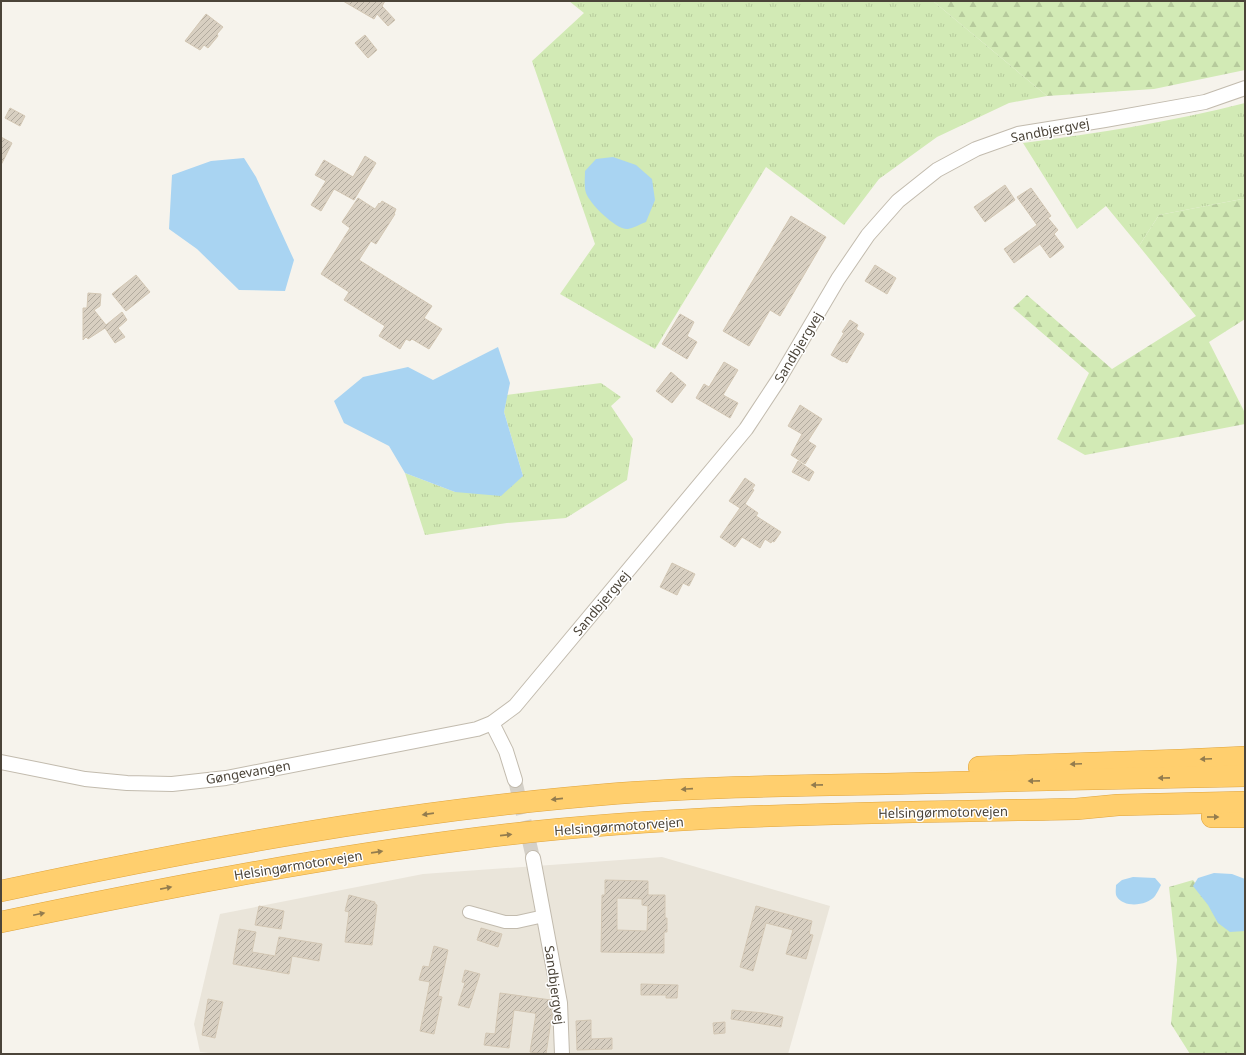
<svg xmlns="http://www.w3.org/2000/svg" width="1246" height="1055" font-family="'Noto Sans',sans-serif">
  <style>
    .residential { fill: #eae5da }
    .grass { fill: url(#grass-tufts) }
    .forest { fill: url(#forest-firs) }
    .water { fill: #a9d4f2 }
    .building { fill: url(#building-hatch); stroke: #d3c7b4; fill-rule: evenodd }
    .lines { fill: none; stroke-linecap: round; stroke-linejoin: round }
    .tertiary-tunnel { stroke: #d4d0c8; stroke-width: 14; stroke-dasharray: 14 7; stroke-linecap: butt }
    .minor-casing { stroke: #c2bbae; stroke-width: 14 }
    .tertiary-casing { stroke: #c2bbae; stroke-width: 16 }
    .motorway-casing { stroke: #e0a43c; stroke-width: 22 }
    .minor { stroke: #fff; stroke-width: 12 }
    .tertiary { stroke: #fff; stroke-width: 14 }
    .motorway { stroke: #ffcf6e; stroke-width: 21 }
    .oneway { fill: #937c4e }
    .labels { text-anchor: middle; stroke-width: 3; stroke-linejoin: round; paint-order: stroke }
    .street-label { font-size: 13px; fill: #4b4439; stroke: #fff }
  </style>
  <defs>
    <pattern id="grass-tufts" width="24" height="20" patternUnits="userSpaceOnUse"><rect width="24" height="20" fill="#d2eab5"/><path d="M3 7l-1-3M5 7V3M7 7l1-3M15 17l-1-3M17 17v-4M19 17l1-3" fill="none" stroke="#b6ca9c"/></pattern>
    <pattern id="forest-firs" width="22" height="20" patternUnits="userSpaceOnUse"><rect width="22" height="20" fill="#d2eab5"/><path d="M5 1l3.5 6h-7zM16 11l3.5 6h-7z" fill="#b6ca9c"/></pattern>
    <pattern id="building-hatch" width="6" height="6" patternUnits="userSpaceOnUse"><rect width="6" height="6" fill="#d8cfc1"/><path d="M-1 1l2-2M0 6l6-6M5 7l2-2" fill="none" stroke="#b1aa9e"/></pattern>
  </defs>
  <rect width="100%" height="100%" fill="#f6f3ec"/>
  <path class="residential" d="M662 857 830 906 788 1054H218L200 1052 194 1024 220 914 423 874Z"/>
  <g class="grass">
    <path d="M569 1H933L1047 96 1009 103 937 137 879 179 844 225 766 167 655 349 560 294 595 244 532 61 584 13Z"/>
    <path d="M1245 103V200L1242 199 1159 215 1139 246 1106 206 1077 229 1023 143C1098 133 1172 122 1245 103Z"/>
    <path d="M601 383 621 397 611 406 633 439 627 480 566 518 507 523 425 535 405 473 455 492 523 476 504 412 507 395Z"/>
  </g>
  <g class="forest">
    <path d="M933 1H1245V70L1154 89 1047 96Z"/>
    <path d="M1242 199 1245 200V319L1209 342 1245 413V424L1085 455 1057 439 1089 373 1013 308 1027 295 1112 369 1196 316 1139 246 1159 215Z"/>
    <path d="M1193 880 1226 921 1245 922V1054H1190L1171 1024 1177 960 1169 887Z"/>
  </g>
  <g class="water">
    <path d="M613 157 636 165 652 179 655 200 646 222C640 224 634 228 628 229 616 230 590 204 586 193 584 187 585 178 585 171L596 159Z"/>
    <path d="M244 158 256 177 294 260 285 291 239 290 197 249 169 229 172 175 211 161Z"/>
    <path d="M498 347 510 383 504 412 523 476 501 496 455 492 405 473 389 446 344 423 334 401 363 377 408 367 433 380Z"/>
    <path d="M1214 873 1232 874 1245 879V931L1230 932 1218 923 1208 905 1193 886 1198 878Z"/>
    <path d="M1133 877 1155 878 1161 885C1159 889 1157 893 1155 896 1147 906 1124 908 1117 897 1115 894 1116 889 1116 885L1122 880Z"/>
  </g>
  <g class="building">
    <path d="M343 1H385L382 6 395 20 388 26 377 14 374 19Z"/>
    <path d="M206 14 223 27 217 34 218 36 208 48 204 45 200 50 185 41Z"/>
    <path d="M365 35 377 50 368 58 355 43Z"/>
    <path d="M10 108 25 116 20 126 5 118Z"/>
    <path d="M1 137 12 143 1 165Z"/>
    <path d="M365 156 376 163 354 200 334 189 321 211 311 205 326 181 315 175 324 160 353 177Z"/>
    <path d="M1005 185 1015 200 985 222 974 207Z"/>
    <path d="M1031 188 1051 216 1048 218 1058 230 1054 234 1064 247 1050 258 1040 244 1014 263 1004 249 1037 225 1017 197Z"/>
    <path d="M358 198 375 209 379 203 380 204 382 201 396 209 394 214H395L376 244 371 241 359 260 432 306 424 318 442 329 429 349 412 339 410 341 406 339 400 349 379 336 385 326 344 300 349 292 321 274 350 228 342 222Z"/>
    <path d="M791 216 826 237 780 316 770 310 749 346 723 331Z"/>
    <path d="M875 265 896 278 887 294 865 281Z"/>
    <path d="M136 275 150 292 126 311 112 294Z"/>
    <path d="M88 293 101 294 100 306 94 310 106 325 122 312 127 320 118 328 125 337 115 343 105 328 88 339 86 337 83 340V308H87Z"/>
    <path d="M680 314 694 322 687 336 697 342 687 359 662 344Z"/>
    <path d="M850 320 858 325 856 329 864 334 847 363 844 361 843 362 831 355 844 333 842 332Z"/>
    <path d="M724 362 738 370 723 395 738 403 730 418 696 398 704 384 709 387Z"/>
    <path d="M671 372 686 385 672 403 656 391Z"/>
    <path d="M800 405 822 419 808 441 816 446 805 464 791 455 802 434 788 426Z"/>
    <path d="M798 461 814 472 809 481 792 472Z"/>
    <path d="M745 478 755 485 752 489 754 490 745 504 758 513 756 516 781 532 774 542 772 541 771 543 765 539 760 548 742 537 735 547 720 537 740 508 729 501Z"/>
    <path d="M672 563 695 574 689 586 683 583 677 595 660 587Z"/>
    <path d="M605 880 648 881V895H665V918H667V932H664V953L601 952 602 895H605ZM617 898 642 899V905L648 906 647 931 617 930Z"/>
    <path d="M349 895 375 902V904L377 905 372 945 345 942 349 912 345 911Z"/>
    <path d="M259 906 284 911 281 929 255 925Z"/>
    <path d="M756 906 812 921 809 934 813 935 806 959 786 954 793 930 766 923 753 971 740 967Z"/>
    <path d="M481 928 502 934 498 947 477 940Z"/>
    <path d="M239 929 256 932 252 952 275 956 279 937 322 944 319 961 292 956 289 974 233 964Z"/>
    <path d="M434 946 448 950 438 996 442 997 434 1034 420 1031 430 982 419 980 423 966 429 967Z"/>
    <path d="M465 970 480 974 469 1008 458 1005 465 983 462 982Z"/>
    <path d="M641 984 678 985 677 998H666V995H641Z"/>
    <path d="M500 993 551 1000 552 1014 546 1054 530 1052 536 1014 534 1013 514 1010 509 1048 484 1045 486 1033 495 1034Z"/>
    <path d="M208 999 223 1002 215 1038 202 1035Z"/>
    <path d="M732 1010 764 1013 783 1017 781 1027 731 1019Z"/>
    <path d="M591 1020V1039L612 1038V1049L577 1050 576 1021Z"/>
    <path d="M725 1022V1033L714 1034 713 1023Z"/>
  </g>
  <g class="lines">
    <path class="tertiary-tunnel" d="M515 780 533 858"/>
    <g class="minor-casing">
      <path id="minor" d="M469 912 505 922H517L544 916"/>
    </g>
    <g class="tertiary-casing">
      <g id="tertiary">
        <path d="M492 723 506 751 515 780"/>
        <path d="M1 762 85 779 127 783 172 784 226 778 477 729 492 723 515 706 746 429 779 379 838 279 868 235 898 201 937 170 976 149 1018 134 1105 120 1205 102 1245 88"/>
        <path d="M533 858 560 1003 562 1054"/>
      </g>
    </g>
    <g class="motorway-casing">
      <g id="motorway">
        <path d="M979 767 1181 760 1245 757"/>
        <path d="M1212 817H1245"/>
        <path d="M1 891C188 851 376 816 566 798 672 787 779 786 886 784 1006 781 1125 778 1245 776"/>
        <path d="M1 922C159 889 318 858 478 838 676 813 877 813 1076 809L1118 805 1245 802"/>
      </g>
    </g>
    <use href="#minor" class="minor"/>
    <use href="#tertiary" class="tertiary"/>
    <use href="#motorway" class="motorway"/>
  </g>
  <defs><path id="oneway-solid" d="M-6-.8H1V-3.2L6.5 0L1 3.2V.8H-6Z"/></defs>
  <g class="oneway">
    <use href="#oneway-solid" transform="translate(1206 759) rotate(177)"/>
    <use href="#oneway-solid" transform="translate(1076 764) rotate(178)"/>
    <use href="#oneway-solid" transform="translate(1164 778) rotate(179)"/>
    <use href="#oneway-solid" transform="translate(1034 781) rotate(179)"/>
    <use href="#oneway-solid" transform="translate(817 785) rotate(179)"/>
    <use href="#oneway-solid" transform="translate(687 789) rotate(176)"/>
    <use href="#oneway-solid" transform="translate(557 799) rotate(174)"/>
    <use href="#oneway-solid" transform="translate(428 814) rotate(172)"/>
    <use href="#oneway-solid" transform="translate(1213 817)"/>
    <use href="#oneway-solid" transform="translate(506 835) rotate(-6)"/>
    <use href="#oneway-solid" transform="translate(377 852) rotate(-8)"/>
    <use href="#oneway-solid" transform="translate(166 888) rotate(-11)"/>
    <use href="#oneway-solid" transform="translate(39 914) rotate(-12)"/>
  </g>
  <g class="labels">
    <g class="street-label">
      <text transform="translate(1050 130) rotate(-11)" y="5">Sandbjergvej</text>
      <text transform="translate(798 347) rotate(-59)" y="5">Sandbjergvej</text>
      <text transform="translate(601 603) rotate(-50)" y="5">Sandbjergvej</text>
      <text transform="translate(248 772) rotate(-10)" y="5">Gøngevangen</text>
      <text transform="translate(943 812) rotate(-1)" y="5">Helsingørmotorvejen</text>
      <text transform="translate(619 826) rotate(-4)" y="5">Helsingørmotorvejen</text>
      <text transform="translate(298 865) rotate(-9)" y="5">Helsingørmotorvejen</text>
      <text transform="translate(555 985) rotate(82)" y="5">Sandbjergvej</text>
    </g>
  </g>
  <rect width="1246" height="1055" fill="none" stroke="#4b4439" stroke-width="4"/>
</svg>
